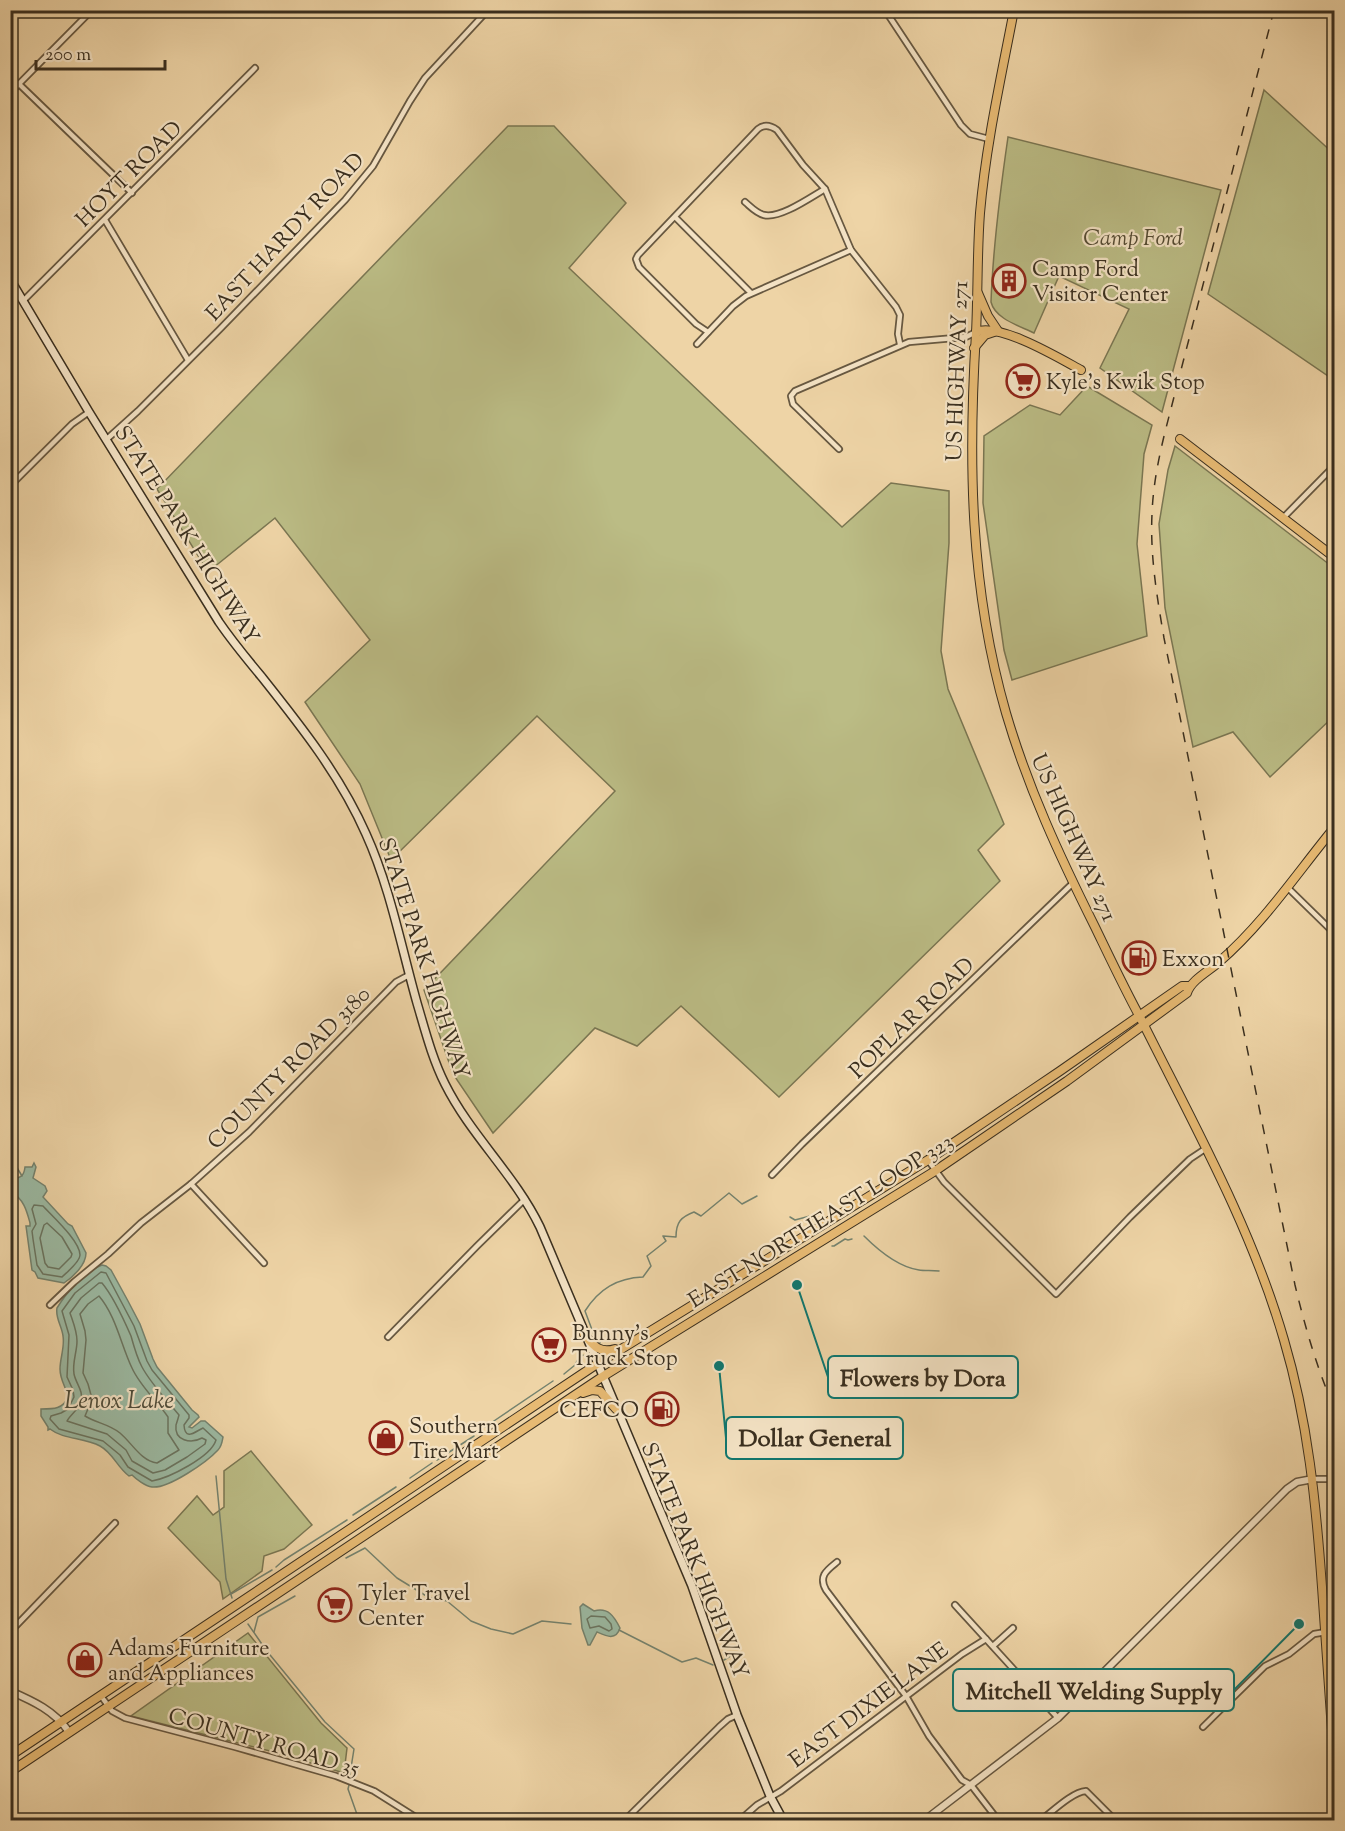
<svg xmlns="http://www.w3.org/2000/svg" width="1345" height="1831" font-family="'Sorts Mill Goudy',serif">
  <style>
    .green { fill: #bbbc85; stroke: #7a7652; stroke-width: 1.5 }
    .water { fill: #9bb9a2; stroke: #74826e; stroke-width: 1.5 }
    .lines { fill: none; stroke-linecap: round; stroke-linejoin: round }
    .shore { stroke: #6a7460; stroke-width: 1.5 }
    .stream { stroke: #74826e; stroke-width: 1.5 }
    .minor-casing { stroke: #675841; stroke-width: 8 }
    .tertiary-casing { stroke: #675841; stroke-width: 9 }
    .secondary-casing { stroke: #3a2f1f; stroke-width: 10 }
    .primary-casing { stroke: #3a2f1f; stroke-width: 10 }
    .trunk-casing { stroke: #3a2f1f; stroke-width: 10 }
    .minor { stroke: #f4e3c5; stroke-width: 4.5 }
    .tertiary { stroke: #f4e3c5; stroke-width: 6 }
    .secondary { stroke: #f4e3c5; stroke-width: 7 }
    .primary { stroke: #e7ba73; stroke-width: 8 }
    .trunk { stroke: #e7ba73; stroke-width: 8 }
    .rail { stroke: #3a2f1f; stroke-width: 1.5; stroke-dasharray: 10 10; stroke-linecap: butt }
    .labels { text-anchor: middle; stroke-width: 4.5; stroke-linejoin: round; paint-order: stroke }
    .street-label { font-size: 22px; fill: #3a2f1f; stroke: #f4e3c5 }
    .park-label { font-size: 22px; font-style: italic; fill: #544b33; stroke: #f4e3c5 }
    .poi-label { font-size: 22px; fill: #3a2f1f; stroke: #f4e3c5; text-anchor: start }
    .water-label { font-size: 24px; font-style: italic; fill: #4d4b39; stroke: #f4e3c5 }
    .leader { fill: none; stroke: #0f766e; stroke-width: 2 }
    .callout-dot { fill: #0f766e; stroke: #f4e3c5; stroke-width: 2 }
    .callout { fill: #f4e3c5; stroke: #0f766e; stroke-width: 2 }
    .callout-label { font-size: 24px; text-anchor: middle; font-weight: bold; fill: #3a2f1f }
  </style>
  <rect width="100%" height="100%" fill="#eed4a6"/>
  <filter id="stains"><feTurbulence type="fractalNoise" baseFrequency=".00333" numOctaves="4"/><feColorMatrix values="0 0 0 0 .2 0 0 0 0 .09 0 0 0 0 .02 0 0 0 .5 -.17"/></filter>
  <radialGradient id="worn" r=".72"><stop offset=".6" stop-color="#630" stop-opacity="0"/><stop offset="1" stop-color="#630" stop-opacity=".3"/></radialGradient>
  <g class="green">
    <path d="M1264 90 1334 154V380L1208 294Z"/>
    <path d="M508 126H554L626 203 569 268 842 527 891 483 949 491V543L941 651 948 689 1004 824 978 850 1000 881 779 1097 681 1006 637 1046 595 1028 493 1133 453 1074 424 990 615 791 537 716 391 860 360 784 305 702 370 640 275 518 208 572 157 489Z"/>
    <path d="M1008 137 1221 190 1162 412 1100 368 1129 309 1059 276 1034 333C1020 326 995 319 991 302 993 246 1000 192 1008 137Z"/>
    <path d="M1087 386 1152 425 1144 454 1137 544 1147 636 1012 680 1004 650 983 503 984 436 1030 405 1060 415Z"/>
    <path d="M1175 446 1334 568V716L1270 777 1233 732 1193 747 1165 608 1159 524 1168 470Z"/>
    <path d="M251 1451 312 1525 284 1549 264 1556 262 1571 223 1599 220 1582 168 1528 197 1496 213 1515 224 1507V1471Z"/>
    <path d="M248 1633 321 1723 347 1748 344 1773 274 1752 131 1716Z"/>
  </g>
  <g class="water">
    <path d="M34 1163 36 1167 33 1178 45 1186 47 1191 43 1197 68 1224 72 1226 86 1253C86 1265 73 1277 64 1283L38 1278 35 1272 32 1270 26 1226H30V1223C27 1212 24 1199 12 1193L14 1179C22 1177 24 1175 25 1167H32Z"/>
    <path d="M102 1265 106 1266 111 1270 128 1301 140 1324 153 1359 157 1367 192 1410 198 1415 199 1417 189 1427 192 1428 201 1421H205L223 1437C222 1442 222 1446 218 1450 207 1462 168 1489 152 1487 145 1486 136 1479 132 1475L129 1476C117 1467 113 1453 100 1446 84 1437 64 1440 50 1429L48 1430V1427L41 1416V1409C54 1409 63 1409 68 1397 66 1387 60 1380 60 1369 60 1358 65 1347 63 1336 62 1326 55 1318 57 1308 66 1293 85 1271 102 1265Z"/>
    <path d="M583 1604 594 1611C608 1607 614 1616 620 1628 616 1641 606 1636 597 1632L590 1645H588L582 1628 580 1607Z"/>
  </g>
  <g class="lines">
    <g class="shore">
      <path d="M34 1205 43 1206C52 1216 80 1241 80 1255 80 1262 67 1272 62 1277L43 1274 37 1265 33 1239 32 1231 36 1224 32 1209Z"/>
      <path d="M47 1223 62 1237 72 1254 71 1257 59 1269 48 1267 45 1263 40 1238 44 1225Z"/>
      <path d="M101 1272 106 1273 134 1326 147 1361 152 1370 189 1415V1418L184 1425C185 1442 196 1431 203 1428L216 1440C211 1457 169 1478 152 1481L128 1467 120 1455 103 1441 59 1429 50 1419 51 1416 61 1413 68 1409 74 1397 73 1390 67 1377 69 1335 62 1311 75 1293Z"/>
      <path d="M99 1283H102C113 1296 124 1320 131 1336 134 1347 137 1358 142 1367 151 1384 167 1400 179 1415 178 1419 177 1422 176 1425 174 1441 191 1444 202 1438L206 1440 205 1444 187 1457 165 1470 153 1473 132 1461 126 1450 107 1434 67 1421C70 1415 78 1410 81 1402 84 1391 76 1384 74 1374 72 1363 77 1352 77 1341 77 1331 73 1322 70 1313L81 1298Z"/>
      <path d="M99 1296C116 1316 121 1345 132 1368 140 1386 157 1401 168 1417V1433L179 1450 157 1463C141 1461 132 1443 120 1433 109 1424 96 1423 85 1416L90 1404 91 1395 88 1384 83 1373 86 1340 85 1331 80 1314 88 1304Z"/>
      <path d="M591 1616 605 1617 611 1624 612 1629 609 1631 599 1626 590 1628 587 1619Z"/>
    </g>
    <g class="stream">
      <path d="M10 1156 22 1176"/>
      <path d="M790 1217 795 1220 810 1216 813 1219"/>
      <path d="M864 1236C878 1250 898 1267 919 1270 925 1271 932 1270 939 1271"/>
      <path d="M832 1246H834L845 1239 848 1240 852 1239"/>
      <path d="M600 1343V1341L594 1335 585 1311C599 1289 617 1278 643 1277L651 1266 647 1256 666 1241 663 1236 676 1237C676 1222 681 1217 694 1212L701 1216 729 1193 742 1204 757 1196"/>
      <path d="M564 1374 575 1365 579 1357 583 1355"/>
      <path d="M485 1427 553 1381"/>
      <path d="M437 1460 474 1436"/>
      <path d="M216 1476 226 1579 232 1598"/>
      <path d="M410 1478 432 1463"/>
      <path d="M353 1515 396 1487"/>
      <path d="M346 1558 365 1548 397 1578 428 1597 447 1601 471 1621 491 1629 513 1634 542 1621 571 1624"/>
      <path d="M276 1567 284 1560 347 1520"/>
      <path d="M231 1594 272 1570"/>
      <path d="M248 1624 266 1650 325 1722 354 1749 350 1774"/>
      <path d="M619 1630 682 1662 696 1658 713 1665"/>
      <path d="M254 1632 258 1617 295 1596"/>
      <path d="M724 1660 732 1655"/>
      <path d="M349 1785 348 1789 359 1820"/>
    </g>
    <g class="minor-casing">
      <g id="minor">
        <path d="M885 10 961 125 970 134 989 139"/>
        <path d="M19 84 132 193"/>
        <path d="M10 93 92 10"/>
        <path d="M745 202C751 207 756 213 764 215 780 219 811 197 825 189"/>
        <path d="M675 217 751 293"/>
        <path d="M105 220 188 360"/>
        <path d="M24 300 255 68"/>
        <path d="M708 332 696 324 639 267 636 259 638 255 758 129C764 124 770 125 777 130L803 165 825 189 851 250 896 307 900 315 898 334 900 344"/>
        <path d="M697 344 733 306 746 296 851 250"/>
        <path d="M107 439 138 411 220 329 345 200 373 166 410 101 425 78 488 10"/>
        <path d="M839 449 793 404 791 396 795 391 909 342 966 337 976 332"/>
        <path d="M10 486 72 424 89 412"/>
        <path d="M1283 518 1334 466"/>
        <path d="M1287 887 1334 933"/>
        <path d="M928 1160 944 1182 1056 1294 1130 1217 1190 1159 1205 1149"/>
        <path d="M772 1175 802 1144 1073 883"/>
        <path d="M191 1184 264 1263"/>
        <path d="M50 1305 74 1282 108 1254 141 1223 191 1184 249 1132 396 982 409 975"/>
        <path d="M388 1337 477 1246 525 1199"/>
        <path d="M1313 1479H1328L1334 1481"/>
        <path d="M837 1562C827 1570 818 1576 826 1590L906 1696 929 1736 962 1780 971 1785 998 1820"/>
        <path d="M955 1605 1058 1718"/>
        <path d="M10 1632 115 1523"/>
        <path d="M993 1646 1013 1628"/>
        <path d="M101 1696 112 1711 125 1718 235 1747 336 1776 374 1791 420 1820"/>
        <path d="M1203 1727 1265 1666 1289 1654 1314 1634 1326 1632"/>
        <path d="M625 1820 719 1727 728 1719 737 1715"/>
        <path d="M740 1820 757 1805 781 1791 962 1654 986 1639"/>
        <path d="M1041 1820C1052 1812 1072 1792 1086 1791L1115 1820"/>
      </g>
    </g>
    <g class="tertiary-casing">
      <g id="tertiary">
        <path d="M10 1691C33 1701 55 1711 69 1732"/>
        <path d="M925 1820 1058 1718 1287 1489 1297 1482 1313 1479"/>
      </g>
    </g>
    <g class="secondary-casing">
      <path id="secondary" d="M10 279 89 412 219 622C232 641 246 658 261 676 300 725 340 775 366 834 390 887 401 946 417 1003 425 1030 432 1058 445 1084 471 1136 515 1175 540 1227L692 1586 737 1715 770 1796 783 1820"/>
    </g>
    <g class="primary-casing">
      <path id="primary" d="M1144 1025C1195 1127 1252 1229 1284 1340 1308 1421 1316 1503 1322 1587 1326 1644 1330 1702 1334 1759"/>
    </g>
    <g class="trunk-casing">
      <g id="trunk">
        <path d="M1014 10C1001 78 986 144 980 213 977 253 978 293 976 333 968 463 970 588 1006 713 1028 788 1060 857 1095 927 1110 958 1125 990 1142 1021"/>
        <path d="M978 293 988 316 998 331"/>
        <path d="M976 332C999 322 1059 358 1081 370"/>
        <path d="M974 348 985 335 994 332"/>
        <path d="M1180 439 1334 557"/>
        <path d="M584 1334C593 1345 599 1354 615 1349"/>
        <path d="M583 1393 592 1390 600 1391 616 1409"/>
        <path d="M10 1756 597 1364 928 1160 1060 1071 1182 986H1189"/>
        <path d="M10 1772 602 1377 935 1171 1067 1081 1187 993C1191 980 1209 971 1219 962 1264 923 1297 873 1334 828"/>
      </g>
    </g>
    <use href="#minor" class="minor"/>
    <use href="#tertiary" class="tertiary"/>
    <use href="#secondary" class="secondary"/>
    <use href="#primary" class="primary"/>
    <use href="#trunk" class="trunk"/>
    <path class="rail" d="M1274 10 1166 428C1159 456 1153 485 1152 514 1150 556 1157 597 1164 638L1295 1285C1305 1327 1317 1368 1334 1408"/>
  </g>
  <defs>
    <g id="building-ring" transform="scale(1.725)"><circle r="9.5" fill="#f4e3c5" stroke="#8f2418" stroke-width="1.5"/><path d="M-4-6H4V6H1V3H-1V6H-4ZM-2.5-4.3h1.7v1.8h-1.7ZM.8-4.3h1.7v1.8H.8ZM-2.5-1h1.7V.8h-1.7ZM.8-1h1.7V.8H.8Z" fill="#8f2418"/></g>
    <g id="supermarket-ring" transform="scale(1.725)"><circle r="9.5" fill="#f4e3c5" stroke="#8f2418" stroke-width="1.5"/><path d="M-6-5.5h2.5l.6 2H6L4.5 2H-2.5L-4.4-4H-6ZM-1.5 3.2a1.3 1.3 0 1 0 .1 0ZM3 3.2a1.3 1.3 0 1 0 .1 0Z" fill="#8f2418"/></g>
    <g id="fuel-ring" transform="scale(1.725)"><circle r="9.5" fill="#f4e3c5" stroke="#8f2418" stroke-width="1.5"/><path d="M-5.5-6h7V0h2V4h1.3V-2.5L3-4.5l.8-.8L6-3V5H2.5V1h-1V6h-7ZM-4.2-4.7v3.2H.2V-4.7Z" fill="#8f2418"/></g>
    <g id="shop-ring" transform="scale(1.725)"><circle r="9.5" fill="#f4e3c5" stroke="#8f2418" stroke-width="1.5"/><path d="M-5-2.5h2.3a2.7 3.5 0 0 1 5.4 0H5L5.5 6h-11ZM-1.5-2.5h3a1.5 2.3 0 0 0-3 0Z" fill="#8f2418"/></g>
  </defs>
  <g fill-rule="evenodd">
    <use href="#building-ring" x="1009" y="281"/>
    <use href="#supermarket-ring" x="1023" y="381"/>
    <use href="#fuel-ring" x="1139" y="958"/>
    <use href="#supermarket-ring" x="549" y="1345"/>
    <use href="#fuel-ring" x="662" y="1409"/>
    <use href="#shop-ring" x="386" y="1438"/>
    <use href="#supermarket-ring" x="335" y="1605"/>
    <use href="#shop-ring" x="85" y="1660"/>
  </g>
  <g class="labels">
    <g class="street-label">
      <text transform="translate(128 173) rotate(-45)" y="8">HOYT ROAD</text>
      <text transform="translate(284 236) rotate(-47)" y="8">EAST HARDY ROAD</text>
      <text transform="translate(956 371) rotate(-88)" y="8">US HIGHWAY 271</text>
      <text transform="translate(188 534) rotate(58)" y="8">STATE PARK HIGHWAY</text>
      <text transform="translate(1075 837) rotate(66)" y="8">US HIGHWAY 271</text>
      <text transform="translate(425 958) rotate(72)" y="8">STATE PARK HIGHWAY</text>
      <text transform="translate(911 1017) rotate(-44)" y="8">POPLAR ROAD</text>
      <text transform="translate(288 1067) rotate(-45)" y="8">COUNTY ROAD 3180</text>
      <text transform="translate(820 1220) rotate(-32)" y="8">EAST NORTHEAST LOOP 323</text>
      <text transform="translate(696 1560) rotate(68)" y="8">STATE PARK HIGHWAY</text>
      <text transform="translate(868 1704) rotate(-37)" y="8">EAST DIXIE LANE</text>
      <text transform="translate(264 1741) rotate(16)" y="8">COUNTY ROAD 35</text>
    </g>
    <g class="park-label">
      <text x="1133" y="245">Camp Ford</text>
    </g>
    <g class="poi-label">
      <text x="1032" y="276">Camp Ford<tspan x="1032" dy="25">Visitor Center</tspan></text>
      <text x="1046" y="389">Kyle's Kwik Stop</text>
      <text x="1162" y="966">Exxon</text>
      <text x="572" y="1340">Bunny's<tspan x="572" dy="25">Truck Stop</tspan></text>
      <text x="639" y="1417" text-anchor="end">CEFCO</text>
      <text x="409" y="1433">Southern<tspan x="409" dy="25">Tire Mart</tspan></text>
      <text x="358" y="1600">Tyler Travel<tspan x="358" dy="25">Center</tspan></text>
      <text x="108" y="1655">Adams Furniture<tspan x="108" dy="25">and Appliances</tspan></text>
    </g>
    <g class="water-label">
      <text x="119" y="1408">Lenox Lake</text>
    </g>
  </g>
  <path class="leader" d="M797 1285L828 1377M719 1366L726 1438M1299 1624L1234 1690"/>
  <g class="callout-dot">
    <circle cx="797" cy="1285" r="6"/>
    <circle cx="719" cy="1366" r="6"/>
    <circle cx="1299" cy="1624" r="6"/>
  </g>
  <g class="callout">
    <rect x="828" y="1356" width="190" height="42" rx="6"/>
    <rect x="726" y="1417" width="177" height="42" rx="6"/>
    <rect x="953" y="1669" width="281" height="42" rx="6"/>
  </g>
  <g class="callout-label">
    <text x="923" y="1386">Flowers by Dora</text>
    <text x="815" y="1446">Dollar General</text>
    <text x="1094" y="1699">Mitchell Welding Supply</text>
  </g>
  <rect width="1345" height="1831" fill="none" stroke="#eed4a6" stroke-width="36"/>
  <rect x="12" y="12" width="1321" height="1807" fill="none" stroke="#3a2f1f" stroke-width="3"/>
  <rect x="18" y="18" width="1309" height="1795" fill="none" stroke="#3a2f1f" stroke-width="1.5"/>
  <path d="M36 60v9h129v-9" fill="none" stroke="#3a2f1f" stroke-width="3"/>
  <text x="45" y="60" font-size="18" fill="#3a2f1f" stroke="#f4e3c5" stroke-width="4.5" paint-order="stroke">200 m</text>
  <rect width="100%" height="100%" filter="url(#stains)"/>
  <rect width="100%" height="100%" fill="url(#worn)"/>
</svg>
